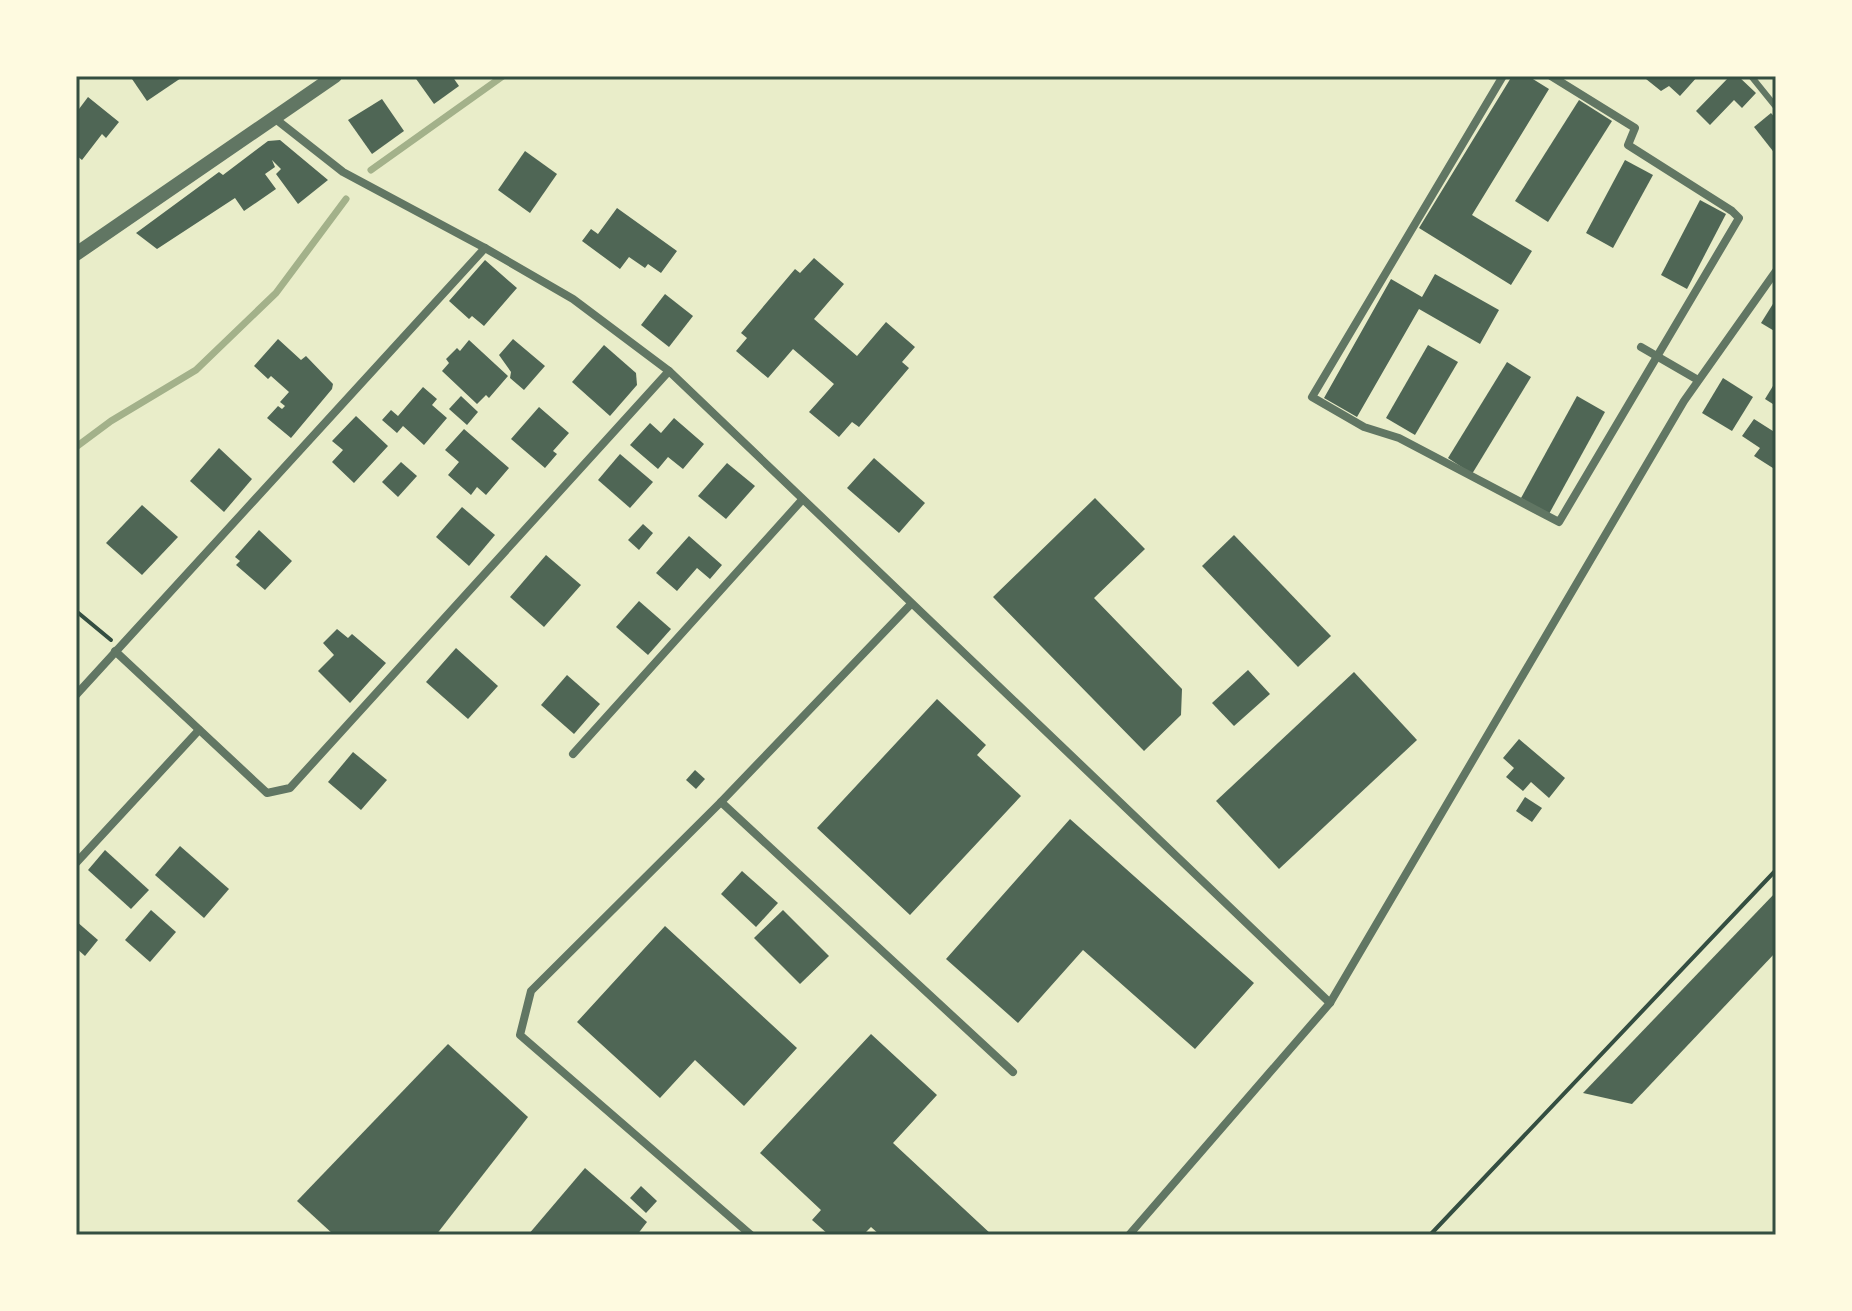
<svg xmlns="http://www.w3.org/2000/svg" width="1852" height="1311" font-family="Manrope,sans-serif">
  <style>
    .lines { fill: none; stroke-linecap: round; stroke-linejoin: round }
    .stream { stroke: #a3b18a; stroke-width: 7 }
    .building { fill: #4f6655 }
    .path { stroke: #344e41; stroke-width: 4 }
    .service { stroke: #617663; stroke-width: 6 }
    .minor { stroke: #617663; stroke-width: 8 }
    .tertiary { stroke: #617663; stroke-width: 14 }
    .neatline { fill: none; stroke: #344e41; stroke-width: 3 }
  </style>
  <rect width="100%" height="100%" fill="#e9edc9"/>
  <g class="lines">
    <g class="stream">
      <path d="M371 170 503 76"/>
      <path d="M76 447 111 421 196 370 276 293 346 199"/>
    </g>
  </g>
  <g class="building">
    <path d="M137 76H184L147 101 132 79Z"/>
    <path d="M414 76H452L459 86 434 104Z"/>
    <path d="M1512 76H1528L1549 89 1472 215 1532 251 1511 285 1419 228Z"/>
    <path d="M1647 76H1698L1680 96 1669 86 1661 91 1646 79Z"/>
    <path d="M1730 76H1738L1756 93 1742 108 1734 100 1710 125 1696 111Z"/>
    <path d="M88 97 119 122 106 138 102 134 82 160 76 155V113Z"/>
    <path d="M382 99 404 131 372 154 348 120Z"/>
    <path d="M1579 100 1612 121 1548 222 1515 201Z"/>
    <path d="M1771 113 1776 119V155L1754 127Z"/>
    <path d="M280 140 328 180 298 204 276 174 281 169 272 160 275 167 265 174 276 189 244 211 235 198 157 249 136 233 219 172 223 175 268 141Z"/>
    <path d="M525 151 557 174 530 213 498 190Z"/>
    <path d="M1625 160 1653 175 1613 248 1586 233Z"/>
    <path d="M1700 200 1726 214 1687 289 1661 275Z"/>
    <path d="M617 208 677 251 661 273 648 264 645 268 629 257 620 269 582 241 591 229 598 234Z"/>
    <path d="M814 258 844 284 814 319 857 356 886 322 915 347 902 362 909 368 859 427 852 422 839 437 809 412 834 384 793 349 768 378 736 351 747 338 741 333 795 269 800 273Z"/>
    <path d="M485 260 517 288 484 326 472 316 469 319 449 301Z"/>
    <path d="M1435 274 1499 310 1480 344 1419 309 1357 417 1324 398 1391 279 1422 297Z"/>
    <path d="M665 294 693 316 669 347 641 325Z"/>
    <path d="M1776 299V332L1761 323Z"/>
    <path d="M278 339 301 360 306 356 333 384 332 389 291 438 267 418 278 406 282 409 285 406 280 402 289 392 271 376 268 379 254 366Z"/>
    <path d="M513 339 545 366 524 390 510 378 511 372 499 355Z"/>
    <path d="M469 340 508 376 489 398 486 395 477 404 442 371 449 363 446 359 457 348 460 351Z"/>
    <path d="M604 345 636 373 637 385 610 416 572 382Z"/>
    <path d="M1428 345 1458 362 1415 435 1386 418Z"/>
    <path d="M1507 362 1531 377 1472 474 1448 458Z"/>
    <path d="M1723 378 1753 397 1732 431 1702 413Z"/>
    <path d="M1776 381V406L1765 399Z"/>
    <path d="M423 387 437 399 432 405 447 418 424 445 403 426 397 433 382 420 391 410 398 416Z"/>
    <path d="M461 396 478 412 467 425 449 409Z"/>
    <path d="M1577 396 1605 412 1549 514 1521 498Z"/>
    <path d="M539 407 569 433 553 451 557 454 545 468 511 439Z"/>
    <path d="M356 416 388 446 354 483 332 462 343 450 332 441Z"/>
    <path d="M674 418 704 444 683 469 668 457 658 469 630 445 650 423 661 433Z"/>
    <path d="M1754 419 1776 433V470L1754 456 1760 448 1742 436Z"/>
    <path d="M464 429 509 468 486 495 477 487 471 495 448 475 459 462 445 450Z"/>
    <path d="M219 448 252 479 224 512 190 481Z"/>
    <path d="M620 454 653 482 630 508 598 480Z"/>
    <path d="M874 458 925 503 899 533 847 488Z"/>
    <path d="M401 462 417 476 398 497 382 482Z"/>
    <path d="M727 463 755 486 726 519 698 496Z"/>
    <path d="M1095 498 1145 549 1094 598 1182 689 1181 715 1144 751 993 597Z"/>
    <path d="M142 505 178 537 142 575 106 543Z"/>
    <path d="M462 507 495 535 469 566 436 537Z"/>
    <path d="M643 524 653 533 639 550 628 540Z"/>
    <path d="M259 530 292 561 265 590 236 565 240 561 235 557Z"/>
    <path d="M1234 535 1331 636 1298 667 1202 566Z"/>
    <path d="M689 536 722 565 710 579 697 568 677 591 656 573Z"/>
    <path d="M546 555 581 585 544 627 510 597Z"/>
    <path d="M639 601 671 629 648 655 616 627Z"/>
    <path d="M337 629 348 638 352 634 386 663 350 703 318 671 334 655 323 643Z"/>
    <path d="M456 648 498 686 468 719 426 682Z"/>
    <path d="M1248 670 1270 694 1234 726 1212 703Z"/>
    <path d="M1354 672 1417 740 1279 869 1216 801Z"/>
    <path d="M567 675 600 704 574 734 541 705Z"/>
    <path d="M937 699 986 745 977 755 1021 796 910 915 817 828Z"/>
    <path d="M1519 739 1565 778 1549 798 1531 782 1523 791 1506 777 1514 768 1503 758Z"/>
    <path d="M353 752 387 780 361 810 328 782Z"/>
    <path d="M695 770 705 779 696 789 686 780Z"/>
    <path d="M1525 797 1542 808 1532 822 1516 811Z"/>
    <path d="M1070 819 1254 983 1195 1049 1083 950 1018 1023 946 959Z"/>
    <path d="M180 846 229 889 204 918 155 875Z"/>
    <path d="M105 850 149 890 131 909 88 870Z"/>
    <path d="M742 871 778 903 756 927 721 894Z"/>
    <path d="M1776 892V952L1632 1104 1583 1093Z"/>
    <path d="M151 910 176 932 150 962 125 940Z"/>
    <path d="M783 910 829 956 800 984 754 938Z"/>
    <path d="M76 921 98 940 85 956 76 948Z"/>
    <path d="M665 926 797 1048 744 1106 695 1060 660 1098 577 1022Z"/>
    <path d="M871 1034 937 1095 893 1143 992 1235H880L871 1227 863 1235H829L812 1220 821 1210 760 1153Z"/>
    <path d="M448 1044 528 1117 436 1235H334L297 1201Z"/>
    <path d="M585 1168 647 1222 637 1235H528Z"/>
    <path d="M641 1186 657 1201 646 1213 630 1198Z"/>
  </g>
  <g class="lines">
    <g class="path">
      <path d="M76 611 111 640"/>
      <path d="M1430 1235 1776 870"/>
    </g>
    <path class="service" d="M1751 76 1776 107"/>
    <g class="minor">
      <path d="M1503 76 1312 397 1364 427 1399 438 1559 522 1739 218 1732 211 1628 145 1635 128 1551 76"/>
      <path d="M273 117 343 172 485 248 573 299 669 371 1330 1003"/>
      <path d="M1641 347 1698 380"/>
      <path d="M115 651 267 793 290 788 669 371"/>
      <path d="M76 695 485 248"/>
      <path d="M573 754 802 500"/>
      <path d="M721 802 1013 1072"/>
      <path d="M76 863 199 730"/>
      <path d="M751 1235 520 1035 531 991 721 802 911 604"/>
      <path d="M1129 1235 1330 1003 1684 401 1776 271"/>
    </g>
    <path class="tertiary" d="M76 254 335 76"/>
  </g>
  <rect width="1852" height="1311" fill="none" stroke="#fefae0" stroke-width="156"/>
  <rect x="78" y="78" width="1696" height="1155" class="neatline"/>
</svg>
